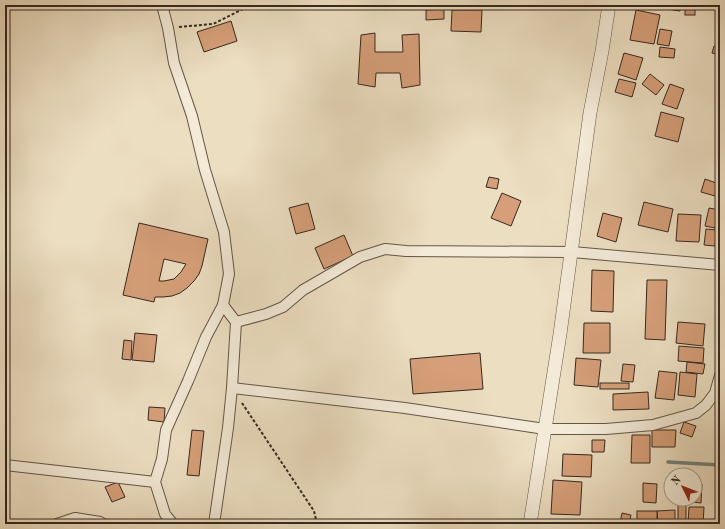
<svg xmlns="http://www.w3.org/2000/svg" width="725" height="529" font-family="'Old Standard TT',serif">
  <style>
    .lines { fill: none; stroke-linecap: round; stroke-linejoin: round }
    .stream { stroke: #73807d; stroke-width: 3.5 }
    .building { fill: #d69f79; stroke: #362820; fill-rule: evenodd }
    .minor-casing { stroke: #645648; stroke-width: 12 }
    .tertiary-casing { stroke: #645648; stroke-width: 14 }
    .path { stroke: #362820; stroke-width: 2; stroke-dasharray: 3 2; stroke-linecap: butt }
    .minor { stroke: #f3ead7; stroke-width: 10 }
    .tertiary { stroke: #f3ead7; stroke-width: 13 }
  </style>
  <rect width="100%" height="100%" fill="#ecdec1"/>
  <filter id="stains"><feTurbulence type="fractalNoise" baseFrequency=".005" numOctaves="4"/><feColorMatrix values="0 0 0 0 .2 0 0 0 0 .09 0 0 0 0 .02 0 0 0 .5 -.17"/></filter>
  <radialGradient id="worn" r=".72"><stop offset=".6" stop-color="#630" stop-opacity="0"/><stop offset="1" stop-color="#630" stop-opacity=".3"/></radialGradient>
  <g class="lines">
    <path class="stream" d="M668 462 720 465"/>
  </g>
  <g class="building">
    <rect x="284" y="5" width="28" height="2"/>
    <path d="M312 5H329V8L312 7Z"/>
    <path d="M660 5H681L680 11 660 8Z"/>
    <rect x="685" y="5" width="10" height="10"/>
    <path d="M444 9V19L426 20V10Z"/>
    <path d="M452 10H482L481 32 451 31Z"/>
    <path d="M636 10 660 15 654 44 630 40Z"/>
    <path d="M231 21 237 41 204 52 197 32Z"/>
    <path d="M660 29 672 31 669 46 657 44Z"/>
    <path d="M375 33V52H403L402 35 419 34 420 85 402 88 400 73H376L375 87 358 84 361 35Z"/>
    <path d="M714 46 720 48V55L712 53Z"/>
    <path d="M660 47 675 49 674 58 659 57Z"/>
    <path d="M624 53 643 58 636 80 618 74Z"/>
    <path d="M650 74 664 85 656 95 642 84Z"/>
    <path d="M619 79 636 83 632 97 615 92Z"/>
    <path d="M670 84 684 89 677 109 662 104Z"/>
    <path d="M661 112 684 118 678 142 655 136Z"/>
    <path d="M489 177 499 179 497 189 486 187Z"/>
    <path d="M705 179 719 184 715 196 701 192Z"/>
    <path d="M502 193 521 201 511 226 491 218Z"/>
    <path d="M644 202 673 209 668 232 638 225Z"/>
    <path d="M308 203 315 229 296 234 289 208Z"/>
    <path d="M709 208 719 210 715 228 705 226Z"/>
    <path d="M603 213 622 218 616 242 597 236Z"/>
    <path d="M678 214 701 215 699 242 676 241Z"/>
    <path d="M139 223 208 239 202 266 199 274 194 281 187 288 180 293 172 296 163 297H155L154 302 123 295ZM164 259 186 264 181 272 174 279 164 281H159Z"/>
    <path d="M706 229 717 230 715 246 704 245Z"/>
    <path d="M344 235 353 256 324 269 315 248Z"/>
    <path d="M592 270 614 271 613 312 591 311Z"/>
    <path d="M647 280H667L665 340 645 339Z"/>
    <path d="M678 322 705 324 703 346 676 343Z"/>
    <path d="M584 323H610V353H583Z"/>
    <path d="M135 333 157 335 154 362 132 360Z"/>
    <path d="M124 340 132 341 131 360 122 359Z"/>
    <path d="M679 346 704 348 703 363 678 361Z"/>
    <path d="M480 353 483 389 413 394 410 359Z"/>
    <path d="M576 358 601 360 598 387 574 385Z"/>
    <path d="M687 362 705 364 703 374 686 372Z"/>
    <path d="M623 364 635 365 633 382 621 381Z"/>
    <path d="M659 371 677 373 674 400 655 398Z"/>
    <path d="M680 372 697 374 695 397 678 395Z"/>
    <rect x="600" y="383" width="29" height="6"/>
    <path d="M648 392 649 409 613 410V394Z"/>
    <path d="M149 407 165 408 164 422 148 420Z"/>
    <path d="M684 422 696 426 692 437 680 433Z"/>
    <path d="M192 430 204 431 199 476 187 475Z"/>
    <path d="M652 430H676L675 447H652Z"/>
    <path d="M632 435H650V463H631Z"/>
    <path d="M592 440H605L604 452H592Z"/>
    <path d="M563 454 592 455 591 477 562 476Z"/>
    <path d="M553 480 582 482 580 515 551 514Z"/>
    <path d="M118 482 125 497 112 502 105 487Z"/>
    <path d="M643 483 657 484 656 503 643 502Z"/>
    <path d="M695 484H702L701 503 692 502V499H695Z"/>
    <rect x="678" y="504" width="8" height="20"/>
    <path d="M689 507H704L703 524H688Z"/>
    <path d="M675 510V524H658L657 511Z"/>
    <rect x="637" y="511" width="20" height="13"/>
    <path d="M622 513 631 515 629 524 620 523Z"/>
  </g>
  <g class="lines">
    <g class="minor-casing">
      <g id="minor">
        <path d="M162 5 168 28 174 63 192 116 205 170 224 232 229 274 223 305 236 322 232 388 228 428 214 524"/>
        <path d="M236 322 266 314 283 307 303 290 360 257 385 249 406 251 572 252 720 265"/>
        <path d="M232 388 405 408 545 429H606L653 425 696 413 706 405 715 393 720 375"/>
        <path d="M5 465 155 482"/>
        <path d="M57 524 75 518 100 522 104 524"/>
        <path d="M173 524 165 514 155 482 162 459 166 430 188 381 206 337 223 305"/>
      </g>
    </g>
    <g class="tertiary-casing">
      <path id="tertiary" d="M530 524 560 334 590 113 602 51 609 5"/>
    </g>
    <g class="path">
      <path d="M179 27 213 24 251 5"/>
      <path d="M242 403 314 511 317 524"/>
    </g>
    <use href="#minor" class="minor"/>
    <use href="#tertiary" class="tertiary"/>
  </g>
  <rect width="725" height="529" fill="none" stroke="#ecdec1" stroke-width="20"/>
  <rect x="6" y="6" width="713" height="517" fill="none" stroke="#362820" stroke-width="2"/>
  <rect x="10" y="10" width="705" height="509" fill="none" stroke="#362820"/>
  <g transform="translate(683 487) rotate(313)"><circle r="19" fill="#f3ead7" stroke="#a79c8e"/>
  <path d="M0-3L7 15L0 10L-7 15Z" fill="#8f2418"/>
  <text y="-6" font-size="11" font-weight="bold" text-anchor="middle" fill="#362820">N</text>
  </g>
  <rect width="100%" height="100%" filter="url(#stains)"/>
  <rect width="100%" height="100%" fill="url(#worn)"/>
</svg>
